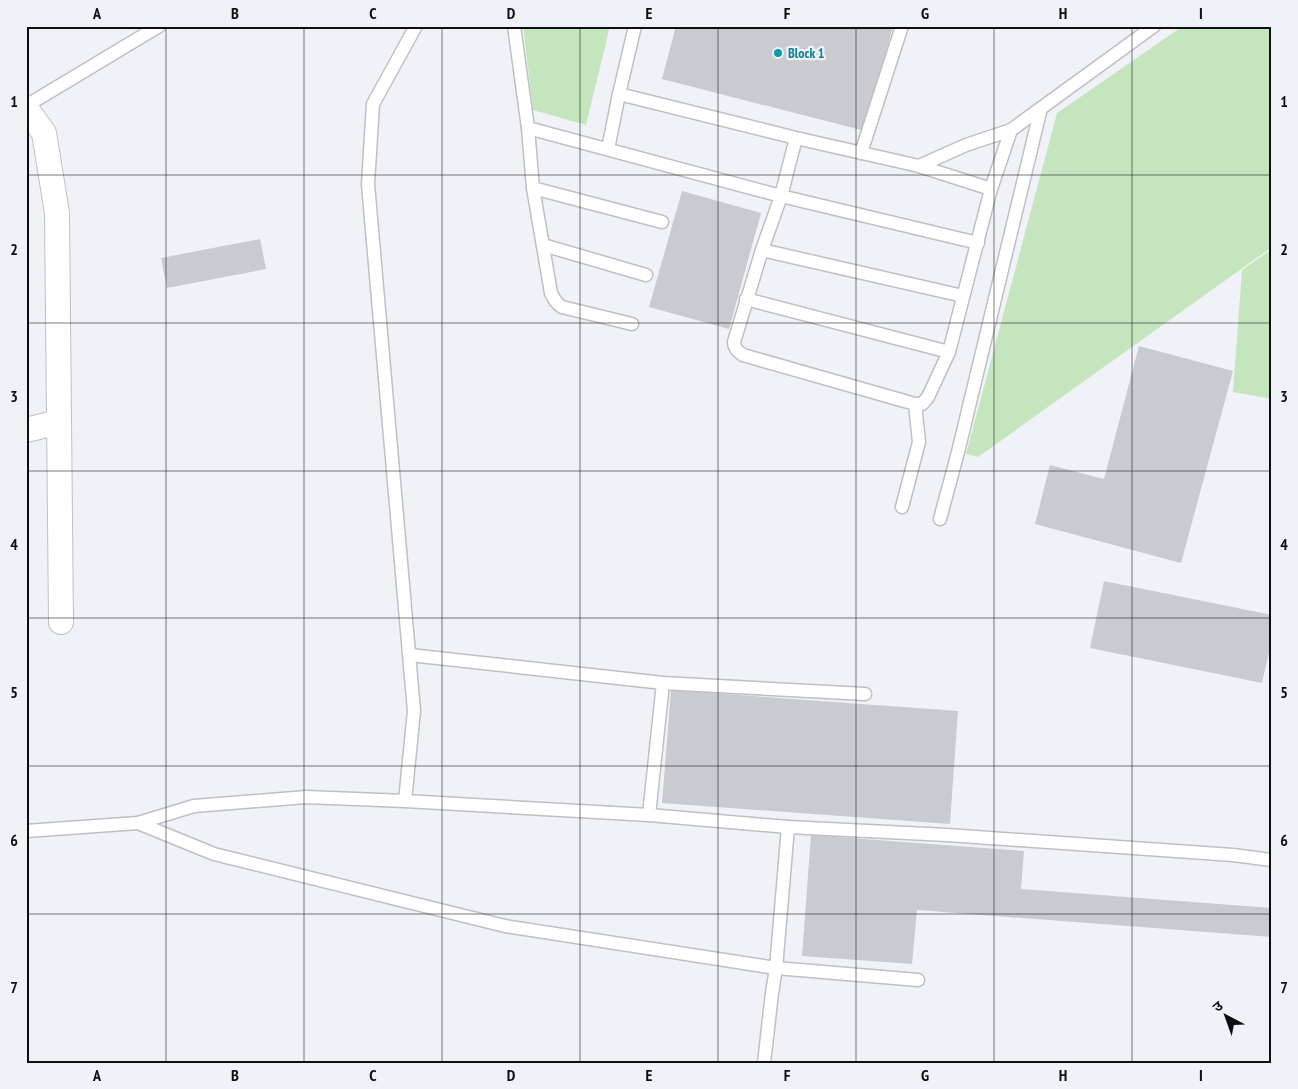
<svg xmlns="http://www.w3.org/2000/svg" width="1298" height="1089" font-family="'PT Sans Narrow','Noto Sans Devanagari',sans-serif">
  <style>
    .green { fill: #c5e5bf }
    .building { fill: #cacbd0 }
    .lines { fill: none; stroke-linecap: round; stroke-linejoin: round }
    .service-casing { stroke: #bfc0c5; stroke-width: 15 }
    .minor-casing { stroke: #bfc0c5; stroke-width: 26 }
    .service { stroke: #fff; stroke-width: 12 }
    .minor { stroke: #fff; stroke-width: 24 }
    .grid { fill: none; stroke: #0e0f11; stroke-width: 1; stroke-opacity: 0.55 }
    .culture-dot { fill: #0f9aa8; stroke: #f0f2f7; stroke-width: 2 }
    .labels { text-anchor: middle; stroke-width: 4.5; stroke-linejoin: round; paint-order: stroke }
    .culture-label { font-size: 14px; font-weight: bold; fill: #0d838f; stroke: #f0f2f7; text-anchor: start }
    .neatline { fill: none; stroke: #0e0f11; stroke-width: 2 }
    .grid-label { font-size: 16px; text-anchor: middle; font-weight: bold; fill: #0e0f11 }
  </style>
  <rect width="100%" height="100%" fill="#f0f2f7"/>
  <g class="green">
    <path d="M523 26H610L586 125 533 110Z"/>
    <path d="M1183 26H1272V247L978 457 966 454 1057 113Z"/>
    <path d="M1272 249V399L1233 392 1242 270Z"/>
  </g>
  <g class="building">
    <path d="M676 26H893L865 131 662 79Z"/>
    <path d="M682 191 761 213 729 329 649 307Z"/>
    <path d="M260 239 266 269 167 288 161 258Z"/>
    <path d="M1139 346 1233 371 1181 563 1035 524 1050 465 1104 479Z"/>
    <path d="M1104 581 1272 615V639L1262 683 1090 648Z"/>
    <path d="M671 690 958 711 950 824 662 803Z"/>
    <path d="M811 835 1024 851 1021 889 1272 908V937L917 910 912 964 802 956Z"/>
  </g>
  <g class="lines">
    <g class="service-casing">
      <g id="service">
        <path d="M514 26 528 128 781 196 978 243"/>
        <path d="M619 94 796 138 919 166 991 189 949 352 928 397 922 404H915L743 355C738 352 734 348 734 342L762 250 781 196 796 138"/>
        <path d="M26 106 159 26"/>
        <path d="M528 128 533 188 551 293C554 299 556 303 562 307L632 324"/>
        <path d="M1011 130 1154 26"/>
        <path d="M608 149 619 94 635 26"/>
        <path d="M861 153 902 26"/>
        <path d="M919 166 966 145 1011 130 991 189"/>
        <path d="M533 188 662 222"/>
        <path d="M543 245 646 275"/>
        <path d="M762 250 963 296"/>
        <path d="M746 299 949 352"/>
        <path d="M902 507 919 442 915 404"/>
        <path d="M940 519 958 452 1041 108"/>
        <path d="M410 655 663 683 865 694"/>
        <path d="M405 801 649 815 788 827 947 835 1233 855 1272 860"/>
        <path d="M649 815 663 683"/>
        <path d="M138 823 214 854 505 926 776 968 918 980"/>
        <path d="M26 831 138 823 194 806 306 797 405 801 414 711 368 184 373 104 416 26"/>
        <path d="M764 1063 772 993 776 968 788 827"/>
      </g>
    </g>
    <g class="minor-casing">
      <g id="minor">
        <path d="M26 108 44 133 57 213 61 622"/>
        <path d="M26 430 59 422"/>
      </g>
    </g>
    <use href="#service" class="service"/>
    <use href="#minor" class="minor"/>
  </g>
  <path class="grid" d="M166 26V1063M304 26V1063M442 26V1063M580 26V1063M718 26V1063M856 26V1063M994 26V1063M1132 26V1063M26 175H1272M26 323H1272M26 471H1272M26 618H1272M26 766H1272M26 914H1272"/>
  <circle class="culture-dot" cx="778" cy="53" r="5"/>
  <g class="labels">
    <g class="culture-label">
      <text x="788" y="58">Block 1</text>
    </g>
  </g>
  <rect width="1298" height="1089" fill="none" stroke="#f0f2f7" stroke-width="55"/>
  <g transform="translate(1226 1016) rotate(319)" stroke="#f0f2f7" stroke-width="4" paint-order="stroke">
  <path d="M0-4L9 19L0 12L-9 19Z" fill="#0e0f11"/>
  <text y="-8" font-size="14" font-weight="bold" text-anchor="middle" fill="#0e0f11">उ</text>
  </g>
  <rect x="28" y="28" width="1242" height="1034" class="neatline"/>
  <g class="grid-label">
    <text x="97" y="19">A</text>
    <text x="235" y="19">B</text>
    <text x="373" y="19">C</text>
    <text x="511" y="19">D</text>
    <text x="649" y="19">E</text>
    <text x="787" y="19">F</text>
    <text x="925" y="19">G</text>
    <text x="1063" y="19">H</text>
    <text x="1201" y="19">I</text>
    <text x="14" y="107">1</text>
    <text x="1284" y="107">1</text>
    <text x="14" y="255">2</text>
    <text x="1284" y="255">2</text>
    <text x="14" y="402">3</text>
    <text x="1284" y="402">3</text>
    <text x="14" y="550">4</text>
    <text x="1284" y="550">4</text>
    <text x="14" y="698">5</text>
    <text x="1284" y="698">5</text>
    <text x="14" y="846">6</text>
    <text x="1284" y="846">6</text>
    <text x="14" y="993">7</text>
    <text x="1284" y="993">7</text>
    <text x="97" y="1081">A</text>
    <text x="235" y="1081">B</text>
    <text x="373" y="1081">C</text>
    <text x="511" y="1081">D</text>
    <text x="649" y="1081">E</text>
    <text x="787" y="1081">F</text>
    <text x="925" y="1081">G</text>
    <text x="1063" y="1081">H</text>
    <text x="1201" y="1081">I</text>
  </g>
</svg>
